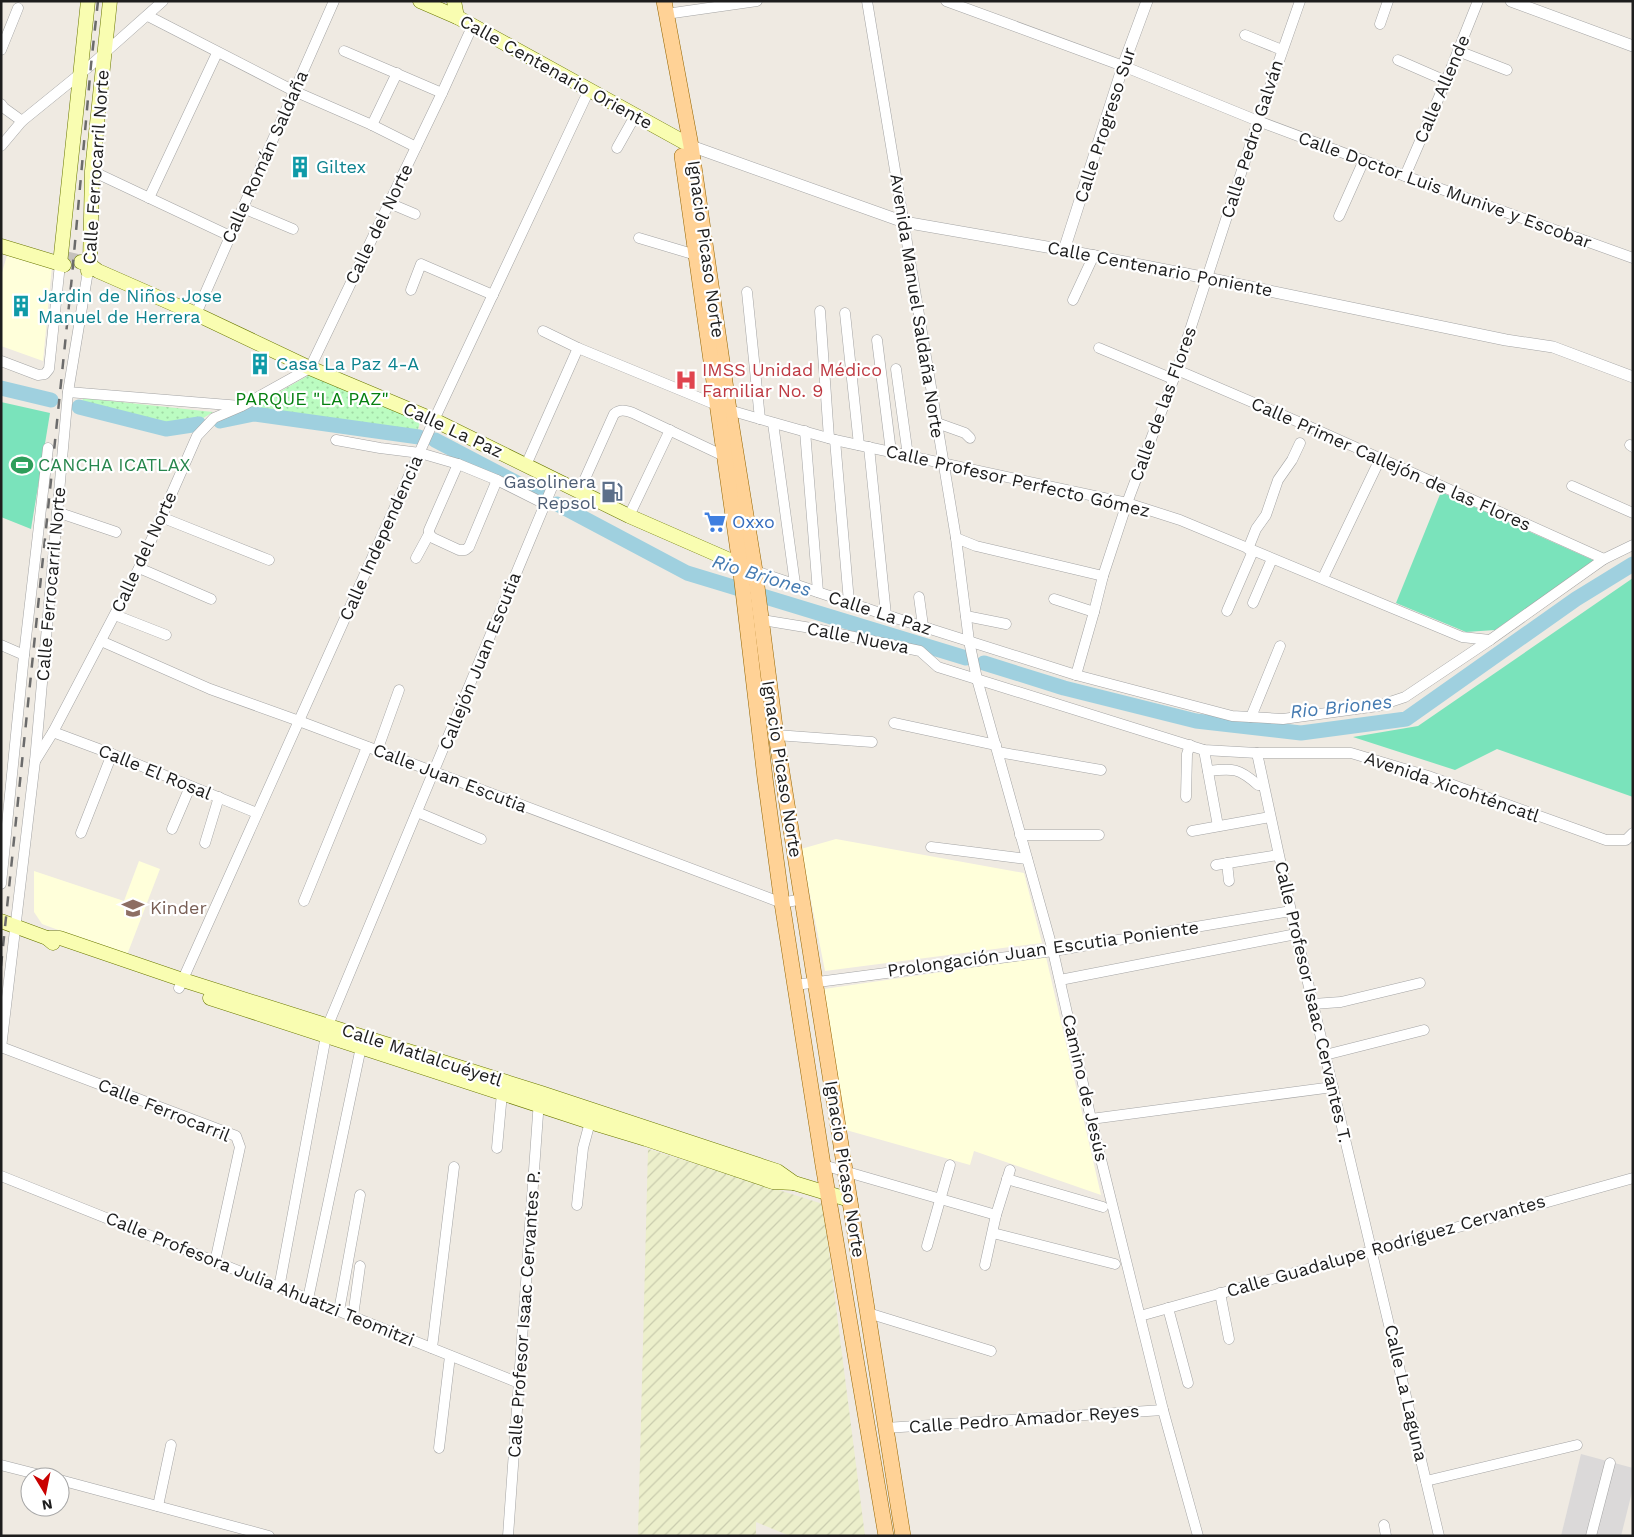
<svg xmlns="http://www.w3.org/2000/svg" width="1634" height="1537" font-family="'Work Sans',sans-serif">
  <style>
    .residential { fill: #dbd9d9 }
    .education { fill: #ffffda }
    .farmland { fill: url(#farmland-furrows) }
    .park { fill: url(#park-dots) }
    .pitch { fill: #7ae3bb }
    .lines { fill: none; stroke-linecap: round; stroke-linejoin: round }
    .river { stroke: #9fd0df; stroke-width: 15 }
    .secondary-tunnel { stroke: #c5c1bb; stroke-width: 14; stroke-dasharray: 14 7; stroke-linecap: butt }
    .minor-casing { stroke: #a4a4a4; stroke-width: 11 }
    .tertiary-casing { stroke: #a4a4a4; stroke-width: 12 }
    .secondary-casing { stroke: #697700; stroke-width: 15 }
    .primary-casing { stroke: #956500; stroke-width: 16 }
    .minor { stroke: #fff; stroke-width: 10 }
    .tertiary { stroke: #fff; stroke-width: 11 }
    .secondary { stroke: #f9fdb1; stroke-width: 14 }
    .primary { stroke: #ffd296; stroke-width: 15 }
    .rail { stroke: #6b6b6b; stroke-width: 2.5; stroke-dasharray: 10 10; stroke-linecap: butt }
    .labels { text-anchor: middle; stroke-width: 4.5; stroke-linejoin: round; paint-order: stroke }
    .street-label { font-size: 18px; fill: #1d1d1d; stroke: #fff }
    .culture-label { font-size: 18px; fill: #0d838f; stroke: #fff; text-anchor: start }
    .health-label { font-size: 18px; fill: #be3a42; stroke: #fff; text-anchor: start }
    .park-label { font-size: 18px; fill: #058010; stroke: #fff }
    .leisure-label { font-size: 18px; fill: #27864d; stroke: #fff; text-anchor: start }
    .service-label { font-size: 18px; fill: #4e5e75; stroke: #fff; text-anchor: end }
    .shop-label { font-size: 18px; fill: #366cbe; stroke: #fff; text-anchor: start }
    .education-label { font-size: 18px; fill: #785e54; stroke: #fff; text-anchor: start }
    .water-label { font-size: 19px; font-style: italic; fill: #447ab1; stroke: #fff }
  </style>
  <defs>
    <pattern id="farmland-furrows" width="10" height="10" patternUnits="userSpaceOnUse" patternTransform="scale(1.25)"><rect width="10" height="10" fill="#ecefcb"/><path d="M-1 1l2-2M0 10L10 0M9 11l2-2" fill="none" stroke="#caccae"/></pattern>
    <pattern id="park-dots" width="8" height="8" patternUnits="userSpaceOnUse" patternTransform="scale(1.25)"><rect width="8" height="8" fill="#bbfcc1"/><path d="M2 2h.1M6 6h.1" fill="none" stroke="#a0d8a5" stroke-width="1.8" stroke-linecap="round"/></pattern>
  </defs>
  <rect width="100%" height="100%" fill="#efeae2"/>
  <path class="residential" d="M1581 1454 1633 1468V1488L1621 1536H1561Z"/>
  <g class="education">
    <path d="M8 252 28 257V262L52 266 43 361 1 346V276Z"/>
    <path d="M836 839 1024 873 1042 943 825 971 801 849Z"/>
    <path d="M139 861 160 869 127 955 42 924 34 912V871L124 901Z"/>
    <path d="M1046 957 1101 1195 974 1151 970 1165 846 1130 824 989Z"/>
  </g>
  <path class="farmland" d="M648 1149 823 1204 865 1536H790L756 1522V1536H638Z"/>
  <g class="park">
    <path d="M311 374 420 422 416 437 244 412Z"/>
    <path d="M83 398 213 412 200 420 168 423 82 405Z"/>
  </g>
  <g class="pitch">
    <path d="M1 402 50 413 31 529 1 517Z"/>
    <path d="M1441 492 1595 561 1495 630 1466 632 1396 603Z"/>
    <path d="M1633 578V797L1497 749 1455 770 1353 737 1418 726Z"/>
  </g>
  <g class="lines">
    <g class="river">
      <path d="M1 388 51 400"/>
      <path d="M79 407 166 429 199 424"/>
      <path d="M220 421 254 414 419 437"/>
      <path d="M435 440 540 495"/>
      <path d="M557 504 687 573 966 658"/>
      <path d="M984 663 1064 688 1196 721 1301 733 1406 719 1576 599 1633 564"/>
    </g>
    <path class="secondary-tunnel" d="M65 258 81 262"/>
    <g class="minor-casing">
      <g id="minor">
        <path d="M867 1 956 538 969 641 977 679 1053 951 1091 1119 1163 1410 1198 1536"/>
        <path d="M946 1 1123 66 1258 121 1405 176 1633 258"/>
        <path d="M666 14 757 1"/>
        <path d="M148 16 294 91 372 125 416 147"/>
        <path d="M1380 24 1388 1"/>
        <path d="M1245 35 1282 50"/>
        <path d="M1 50 18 8"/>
        <path d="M344 51 442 93"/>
        <path d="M1458 51 1507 70"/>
        <path d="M1398 60 1446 81"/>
        <path d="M1 104 4 108 22 121"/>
        <path d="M372 125 397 73"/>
        <path d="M1 146 22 121 91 65 163 1"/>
        <path d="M617 148 635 116"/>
        <path d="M92 171 230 236"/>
        <path d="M1405 176 1446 81 1478 1"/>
        <path d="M149 198 217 53"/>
        <path d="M389 203 415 214"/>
        <path d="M243 208 293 229"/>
        <path d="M1339 216 1364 160"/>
        <path d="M639 238 696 255"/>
        <path d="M411 290 421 264 493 295"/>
        <path d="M747 292 760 419"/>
        <path d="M1073 300 1094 255"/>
        <path d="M820 311 829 438"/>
        <path d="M845 313 859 445"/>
        <path d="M196 314 334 1"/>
        <path d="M543 331 578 348 729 410 760 419 835 440 1127 503 1180 520 1462 637 1490 640"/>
        <path d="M877 340 891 452"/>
        <path d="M1099 348 1173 379"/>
        <path d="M1 361 38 375 45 374 49 369 60 264"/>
        <path d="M896 369 908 456"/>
        <path d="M1177 370 1308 426 1604 559"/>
        <path d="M68 392 241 406"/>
        <path d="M773 423 795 584"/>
        <path d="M937 423 965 433 970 438"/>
        <path d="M805 431 818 592"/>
        <path d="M336 440 380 448 420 453 458 464 497 480 545 504"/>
        <path d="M835 440 849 602"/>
        <path d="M1630 445 1633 447"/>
        <path d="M869 447 886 615"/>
        <path d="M526 465 578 348"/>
        <path d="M1572 486 1633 513"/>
        <path d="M579 492 614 414C620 409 625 410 633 413L724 456"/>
        <path d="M57 512 116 532"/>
        <path d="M629 516 670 430"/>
        <path d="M161 517 269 560"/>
        <path d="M429 534 433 538 459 550H465L469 547 497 480"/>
        <path d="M956 538 976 546 1103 576"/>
        <path d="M1248 549 1256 529 1266 515 1278 480 1292 460 1300 443"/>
        <path d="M416 558 429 534V530L458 464"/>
        <path d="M139 568 211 599"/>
        <path d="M755 571 886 615 1076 675 1232 716 1283 719 1378 706 1405 697 1490 640 1604 559 1633 545"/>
        <path d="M1323 578 1380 459"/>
        <path d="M919 597 923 626"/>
        <path d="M1054 599 1094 612"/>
        <path d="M1253 603 1272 559"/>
        <path d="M1227 611 1253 551"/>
        <path d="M115 615 166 635"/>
        <path d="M966 616 1006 624"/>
        <path d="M762 620 811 628 920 651 938 667 1204 750 1257 753H1351L1428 776 1606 840H1626L1633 833"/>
        <path d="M101 641 210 689 299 721 782 903 802 899"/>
        <path d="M1 645 24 655"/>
        <path d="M1076 675 1094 612 1103 576 1127 503 1177 370 1258 121 1300 1"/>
        <path d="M1251 717 1280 646"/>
        <path d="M894 723 996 745"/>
        <path d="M53 732 112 754 257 813"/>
        <path d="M776 735 872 742"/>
        <path d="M1204 750 1218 826"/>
        <path d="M377 751 399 690"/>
        <path d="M998 752 1101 770"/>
        <path d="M1257 753 1291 911 1439 1536"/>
        <path d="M35 761 53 732 139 568 197 436 214 418 242 406 310 368 442 93 472 27"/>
        <path d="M1208 771C1233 768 1239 768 1258 785H1263"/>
        <path d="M1186 797 1187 754 1190 745"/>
        <path d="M417 812 481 839"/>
        <path d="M172 829 190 787"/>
        <path d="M1192 831 1270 817"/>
        <path d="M81 833 112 754"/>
        <path d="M1020 835H1099"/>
        <path d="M205 843 219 797"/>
        <path d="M931 847 1027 859"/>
        <path d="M1227 863 1229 881"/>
        <path d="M1216 865 1278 855"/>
        <path d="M1 884 24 655 48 448"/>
        <path d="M304 901 367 747"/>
        <path d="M1060 980 1296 934"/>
        <path d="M795 985 1053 951 1291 911"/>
        <path d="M179 988 434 420 589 90"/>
        <path d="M1313 1004 1341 1002 1420 983"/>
        <path d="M1 1047 236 1136 240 1147 215 1262"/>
        <path d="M1 1048 35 761 68 392 88 271"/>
        <path d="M1325 1055 1424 1030"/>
        <path d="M1091 1119 1333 1087"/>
        <path d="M497 1148 502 1093"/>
        <path d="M823 1165 996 1215"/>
        <path d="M1 1176 519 1383"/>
        <path d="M1007 1179 1103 1207"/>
        <path d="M577 1205 583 1148 590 1122"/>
        <path d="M993 1233 1115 1264"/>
        <path d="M927 1246 950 1165"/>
        <path d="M985 1265 996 1215 1010 1170"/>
        <path d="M279 1288 328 1025 555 480"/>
        <path d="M1220 1293 1229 1339"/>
        <path d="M308 1299 361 1047"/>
        <path d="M1168 1308 1188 1383"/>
        <path d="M339 1311 360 1195"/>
        <path d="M868 1313 991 1351"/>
        <path d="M353 1316 360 1266"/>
        <path d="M1140 1316 1633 1178"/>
        <path d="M432 1348 454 1167"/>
        <path d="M885 1428 1163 1410"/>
        <path d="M439 1448 450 1356"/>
        <path d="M1 1465 48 1477"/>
        <path d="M60 1480 269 1536"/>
        <path d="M1426 1481 1577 1445"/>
        <path d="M158 1506 171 1445"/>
        <path d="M1384 1525 1386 1536"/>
        <path d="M508 1536 539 1100"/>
        <path d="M1591 1536 1610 1463"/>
      </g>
    </g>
    <g class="tertiary-casing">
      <g id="tertiary">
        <path d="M1511 1 1633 46"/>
        <path d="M691 146 904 222 1064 250 1207 278 1506 340 1553 347 1633 377"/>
        <path d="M1064 250 1123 66 1147 1"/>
      </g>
    </g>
    <g class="secondary-casing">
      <g id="secondary">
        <path d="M420 1 457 17 691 146"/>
        <path d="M454 1 457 17"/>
        <path d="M1 246 64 265"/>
        <path d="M81 262 90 265 98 271 196 314 310 368 434 420 629 516 748 568"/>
        <path d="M60 264 88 1"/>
        <path d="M88 271 90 265 92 171 110 1"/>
        <path d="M1 921 47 938 53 943"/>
        <path d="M47 938H60L183 980 541 1093 777 1171 794 1183 850 1200"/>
        <path d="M210 998 590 1122 646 1139 773 1182 794 1183"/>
      </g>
    </g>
    <g class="primary-casing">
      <g id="primary">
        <path d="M664 1 691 146 729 410 755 571 776 735 903 1536"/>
        <path d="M682 156 740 565 765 778 782 903 823 1165 886 1536"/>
      </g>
    </g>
    <use href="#minor" class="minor"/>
    <use href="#tertiary" class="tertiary"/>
    <use href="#secondary" class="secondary"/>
    <use href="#primary" class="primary"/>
    <path class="rail" d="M1 966 72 276 91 65 98 1"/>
  </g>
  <defs>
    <g id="building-bare" transform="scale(1.725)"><path d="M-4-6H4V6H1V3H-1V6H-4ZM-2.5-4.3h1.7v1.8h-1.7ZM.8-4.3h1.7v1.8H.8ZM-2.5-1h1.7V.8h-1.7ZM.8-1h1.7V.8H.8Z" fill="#0f9aa8" stroke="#fff" stroke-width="2.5" paint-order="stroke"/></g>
    <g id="hospital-bare" transform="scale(1.725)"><path d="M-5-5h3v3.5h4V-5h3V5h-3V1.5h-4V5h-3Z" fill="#e0444e" stroke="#fff" stroke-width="2.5" paint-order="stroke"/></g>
    <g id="stadium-bare" transform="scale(1.725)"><path d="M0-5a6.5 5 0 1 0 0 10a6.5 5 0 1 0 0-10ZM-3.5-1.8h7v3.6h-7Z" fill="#2e9e5b" stroke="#fff" stroke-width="2.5" paint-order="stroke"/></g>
    <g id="fuel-bare" transform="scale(1.725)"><path d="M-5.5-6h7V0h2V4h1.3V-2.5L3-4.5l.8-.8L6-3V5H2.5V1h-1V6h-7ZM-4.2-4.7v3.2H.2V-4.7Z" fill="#5c6f8a" stroke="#fff" stroke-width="2.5" paint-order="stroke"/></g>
    <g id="supermarket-bare" transform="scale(1.725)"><path d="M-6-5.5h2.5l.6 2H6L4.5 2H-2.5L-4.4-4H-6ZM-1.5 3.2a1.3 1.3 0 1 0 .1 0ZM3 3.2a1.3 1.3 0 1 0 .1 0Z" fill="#3f7fe0" stroke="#fff" stroke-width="2.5" paint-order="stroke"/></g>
    <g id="school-bare" transform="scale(1.725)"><path d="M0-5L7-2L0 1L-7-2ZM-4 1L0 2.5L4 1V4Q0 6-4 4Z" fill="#8d6e63" stroke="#fff" stroke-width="2.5" paint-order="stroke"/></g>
  </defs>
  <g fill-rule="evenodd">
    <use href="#building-bare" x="300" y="167"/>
    <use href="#building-bare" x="21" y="306"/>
    <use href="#building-bare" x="260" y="364"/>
    <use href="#hospital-bare" x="686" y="380"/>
    <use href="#stadium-bare" x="22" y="465"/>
    <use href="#fuel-bare" x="612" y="492"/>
    <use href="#supermarket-bare" x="715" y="522"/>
    <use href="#school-bare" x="133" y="908"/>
  </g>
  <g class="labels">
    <g class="street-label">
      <text transform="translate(556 72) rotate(29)" y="6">Calle Centenario Oriente</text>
      <text transform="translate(1442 89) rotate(-67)" y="6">Calle Allende</text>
      <text transform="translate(1105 125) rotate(-72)" y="6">Calle Progreso Sur</text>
      <text transform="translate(1252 139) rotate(-72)" y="6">Calle Pedro Galván</text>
      <text transform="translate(265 157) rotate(-66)" y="6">Calle Román Saldaña</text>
      <text transform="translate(96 167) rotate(-86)" y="6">Calle Ferrocarril Norte</text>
      <text transform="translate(1445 190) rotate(20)" y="6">Calle Doctor Luis Munive y Escobar</text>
      <text transform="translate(379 224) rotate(-64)" y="6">Calle del Norte</text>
      <text transform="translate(706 249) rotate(82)" y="6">Ignacio Picaso Norte</text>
      <text transform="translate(1160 269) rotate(11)" y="6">Calle Centenario Poniente</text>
      <text transform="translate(917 306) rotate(81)" y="6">Avenida Manuel Saldaña Norte</text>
      <text transform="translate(1163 404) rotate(-70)" y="6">Calle de las Flores</text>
      <text transform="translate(453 430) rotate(25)" y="6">Calle La Paz</text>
      <text transform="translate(1391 464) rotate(24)" y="6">Calle Primer Callejón de las Flores</text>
      <text transform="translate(1018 481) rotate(13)" y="6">Calle Profesor Perfecto Gómez</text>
      <text transform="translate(381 538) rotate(-66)" y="6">Calle Independencia</text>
      <text transform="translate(144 552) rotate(-65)" y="6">Calle del Norte</text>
      <text transform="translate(51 584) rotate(-85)" y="6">Calle Ferrocarril Norte</text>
      <text transform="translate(880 613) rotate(18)" y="6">Calle La Paz</text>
      <text transform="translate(858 638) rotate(11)" y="6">Calle Nueva</text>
      <text transform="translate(480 661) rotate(-68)" y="6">Callejón Juan Escutia</text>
      <text transform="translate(782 769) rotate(81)" y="6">Ignacio Picaso Norte</text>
      <text transform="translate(155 772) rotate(22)" y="6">Calle El Rosal</text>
      <text transform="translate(450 778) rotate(21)" y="6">Calle Juan Escutia</text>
      <text transform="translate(1452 787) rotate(19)" y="6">Avenida Xicohténcatl</text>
      <text transform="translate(1043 949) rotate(-8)" y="6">Prolongación Juan Escutia Poniente</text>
      <text transform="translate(1313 1002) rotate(77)" y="6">Calle Profesor Isaac Cervantes T.</text>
      <text transform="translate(422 1055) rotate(18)" y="6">Calle Matlalcuéyetl</text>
      <text transform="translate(1085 1088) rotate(77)" y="6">Camino de Jesús</text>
      <text transform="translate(164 1110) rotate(22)" y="6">Calle Ferrocarril</text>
      <text transform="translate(845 1169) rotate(81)" y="6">Ignacio Picaso Norte</text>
      <text transform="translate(1386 1246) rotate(-16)" y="6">Calle Guadalupe Rodríguez Cervantes</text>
      <text transform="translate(260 1279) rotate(22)" y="6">Calle Profesora Julia Ahuatzi Teomitzi</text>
      <text transform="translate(524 1314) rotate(-86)" y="6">Calle Profesor Isaac Cervantes P.</text>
      <text transform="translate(1406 1393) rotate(77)" y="6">Calle La Laguna</text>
      <text transform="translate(1024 1419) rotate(-4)" y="6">Calle Pedro Amador Reyes</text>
    </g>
    <g class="culture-label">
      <text x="316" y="173">Giltex</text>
      <text x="38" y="302">Jardin de Niños Jose<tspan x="38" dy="21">Manuel de Herrera</tspan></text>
      <text x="276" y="370">Casa La Paz 4-A</text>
    </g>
    <g class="health-label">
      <text x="702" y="376">IMSS Unidad Médico<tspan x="702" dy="21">Familiar No. 9</tspan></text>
    </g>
    <g class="park-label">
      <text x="312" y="405">PARQUE "LA PAZ"</text>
    </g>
    <g class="leisure-label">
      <text x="38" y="471">CANCHA ICATLAX</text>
    </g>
    <g class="service-label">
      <text x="596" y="488">Gasolinera<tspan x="596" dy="21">Repsol</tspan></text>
    </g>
    <g class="shop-label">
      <text x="732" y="528">Oxxo</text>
    </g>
    <g class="education-label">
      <text x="150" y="914">Kinder</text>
    </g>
    <g class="water-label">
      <text transform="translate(762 575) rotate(17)" y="7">Rio Briones</text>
      <text transform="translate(1341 706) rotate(-6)" y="7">Rio Briones</text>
    </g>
  </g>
  <rect width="1634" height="1537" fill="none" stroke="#1d1d1d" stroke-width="5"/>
  <g transform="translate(45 1492) rotate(170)"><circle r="24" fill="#ffffff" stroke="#a5a5a5"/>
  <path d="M0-4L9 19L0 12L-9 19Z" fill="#c90100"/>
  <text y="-8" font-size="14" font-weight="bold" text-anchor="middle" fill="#1d1d1d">N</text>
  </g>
</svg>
